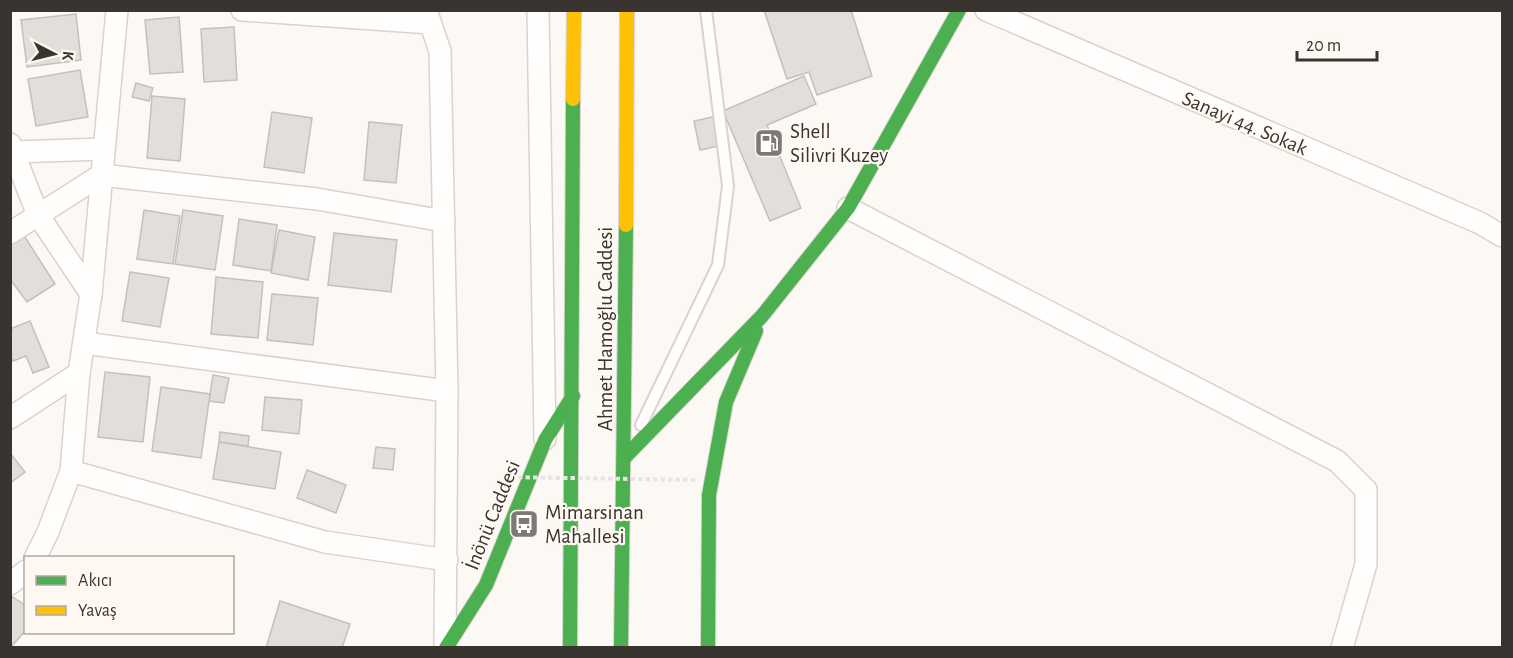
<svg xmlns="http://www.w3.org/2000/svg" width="1513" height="658" font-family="'Alegreya Sans',sans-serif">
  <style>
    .building { fill: #e2deda; stroke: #c4c0bc; stroke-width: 1.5 }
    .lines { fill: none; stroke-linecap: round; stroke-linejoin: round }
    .lane-casing { stroke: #d8d3cf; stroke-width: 14 }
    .street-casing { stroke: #d8d3cf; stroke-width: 24 }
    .fast-casing { stroke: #d8d3cf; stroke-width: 16 }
    .slow-casing { stroke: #d8d3cf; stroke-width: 16 }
    .lane { stroke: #fffefd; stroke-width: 10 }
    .street { stroke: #fffefd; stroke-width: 21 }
    .fast { stroke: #4caf50; stroke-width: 14 }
    .slow { stroke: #ffc107; stroke-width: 14 }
    .path-bridge { stroke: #e6e4e4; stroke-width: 4; stroke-dasharray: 4.5 3; stroke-linecap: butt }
    .labels { text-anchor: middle; stroke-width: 4.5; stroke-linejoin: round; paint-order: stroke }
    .street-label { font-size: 21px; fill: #393430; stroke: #fff7f1 }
    .poi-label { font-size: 21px; fill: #393430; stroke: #fff7f1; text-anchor: start }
  </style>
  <rect width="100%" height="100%" fill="#fcf8f4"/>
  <g class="building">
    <path d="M764 10H851L872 76 817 95 809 72 787 79Z"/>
    <path d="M76 14 81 60 27 67 21 20Z"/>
    <path d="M179 17 183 72 150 74 145 20Z"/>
    <path d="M234 27 237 80 204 82 201 29Z"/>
    <path d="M80 70 88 117 36 126 28 79Z"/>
    <path d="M804 76 816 104 767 125 801 208 770 221 723 111Z"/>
    <path d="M136 83 153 88 149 101 132 97Z"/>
    <path d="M152 96 185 99 180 161 147 158Z"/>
    <path d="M272 112 312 118 304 173 264 167Z"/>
    <path d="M717 116 723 145 700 150 694 121Z"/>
    <path d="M369 122 402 125 396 183 364 180Z"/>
    <path d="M144 210 180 216 173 264 137 259Z"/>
    <path d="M183 210 223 216 215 270 175 264Z"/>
    <path d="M239 219 277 225 271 271 233 265Z"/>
    <path d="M279 230 315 237 308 280 271 273Z"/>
    <path d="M334 233 397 240 391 292 328 285Z"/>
    <path d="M23 234 55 284 27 302 10 279V242Z"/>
    <path d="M130 272 169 278 160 327 122 321Z"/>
    <path d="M216 277 263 282 258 338 211 334Z"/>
    <path d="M272 294 318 298 313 345 267 340Z"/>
    <path d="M30 321 49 367 33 373 26 356 13 361 10 354V329Z"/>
    <path d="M105 372 150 377 143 442 98 437Z"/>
    <path d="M213 375 229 378 224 403 209 401Z"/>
    <path d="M161 387 210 394 201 458 152 451Z"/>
    <path d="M265 397 302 400 299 434 262 430Z"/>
    <path d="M220 432 249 436 248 446 219 442Z"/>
    <path d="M219 442 281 452 275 489 213 479Z"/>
    <path d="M376 447 395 449 393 470 373 468Z"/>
    <path d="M10 453 25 472 10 483Z"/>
    <path d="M307 470 346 485 336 513 297 498Z"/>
    <path d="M13 597 26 606V630L10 648V600Z"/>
    <path d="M280 601 350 624 342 648H266Z"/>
  </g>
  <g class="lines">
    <g class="lane-casing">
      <path id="lane" d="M641 425 718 265 728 186 706 10"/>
    </g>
    <g class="street-casing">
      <g id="street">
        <path d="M242 10 430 23"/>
        <path d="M426 10 440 51 447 391 445 648"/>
        <path d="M538 10 545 439"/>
        <path d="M986 10 1480 223 1502 236"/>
        <path d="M10 144 38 215 91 294"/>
        <path d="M14 152 103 149"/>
        <path d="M848 208 1337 461 1366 490V564L1342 648"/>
        <path d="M10 233 101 175 317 199 444 221"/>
        <path d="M84 343 447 391"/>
        <path d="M10 418 79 373"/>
        <path d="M71 471 325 542 447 560"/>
        <path d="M35 558 48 532 71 471 79 373 91 294 117 10"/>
        <path d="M10 584 26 571"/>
      </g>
    </g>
    <g class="fast-casing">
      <g id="fast">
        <path d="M625 457 762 316 848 208 959 10"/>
        <path d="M446 648 486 585 545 440 573 396"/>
        <path d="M570 648 573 99"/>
        <path d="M621 648 626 225"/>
        <path d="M708 648 709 495 726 402 756 331"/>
      </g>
    </g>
    <g class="slow-casing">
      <g id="slow">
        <path d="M573 99 574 10"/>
        <path d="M626 225 627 10"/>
      </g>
    </g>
    <use href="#lane" class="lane"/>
    <use href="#street" class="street"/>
    <use href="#fast" class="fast"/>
    <use href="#slow" class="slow"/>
    <path class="path-bridge" d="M503 477 698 480"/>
  </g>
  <defs>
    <g id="fuel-square" transform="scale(1.5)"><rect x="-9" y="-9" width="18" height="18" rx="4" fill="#7d7975" stroke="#fff7f1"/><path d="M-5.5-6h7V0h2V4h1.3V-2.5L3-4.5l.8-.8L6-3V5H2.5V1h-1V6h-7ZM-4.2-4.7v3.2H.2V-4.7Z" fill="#fff"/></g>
    <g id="bus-square" transform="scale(1.5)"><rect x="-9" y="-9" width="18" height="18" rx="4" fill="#7d7975" stroke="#fff7f1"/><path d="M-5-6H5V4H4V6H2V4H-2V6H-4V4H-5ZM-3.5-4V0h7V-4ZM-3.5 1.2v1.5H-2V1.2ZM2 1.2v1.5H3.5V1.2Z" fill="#fff"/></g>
  </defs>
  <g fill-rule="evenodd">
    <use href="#fuel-square" x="769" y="143"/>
    <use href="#bus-square" x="524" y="524"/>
  </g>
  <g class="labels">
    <g class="street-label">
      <text transform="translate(1245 123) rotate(23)" y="7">Sanayi 44. Sokak</text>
      <text transform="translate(605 329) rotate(-90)" y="7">Ahmet Hamoğlu Caddesi</text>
      <text transform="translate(492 515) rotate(-68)" y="7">İnönü Caddesi</text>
    </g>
    <g class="poi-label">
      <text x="790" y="138">Shell<tspan x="790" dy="24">Silivri Kuzey</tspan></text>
      <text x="545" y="519">Mimarsinan<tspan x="545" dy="24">Mahallesi</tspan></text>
    </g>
  </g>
  <rect width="1513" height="658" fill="none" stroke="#393430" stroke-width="24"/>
  <rect x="24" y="556" width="210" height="78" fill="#fff7f1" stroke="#b0a9a4" stroke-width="1.5"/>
  <rect x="36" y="576" width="30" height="9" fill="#4caf50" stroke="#b0a9a4" stroke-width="1.5"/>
  <text x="78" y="586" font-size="18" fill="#393430">Akıcı</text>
  <rect x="36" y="606" width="30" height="9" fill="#ffc107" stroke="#b0a9a4" stroke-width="1.5"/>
  <text x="78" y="616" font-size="18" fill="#393430">Yavaş</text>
  <g transform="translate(54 54) rotate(97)" stroke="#fff7f1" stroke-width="4.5" paint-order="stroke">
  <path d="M0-4.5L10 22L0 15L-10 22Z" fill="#393430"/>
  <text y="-9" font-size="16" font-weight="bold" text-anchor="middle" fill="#393430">K</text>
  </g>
  <path d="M1297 51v9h80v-9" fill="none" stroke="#393430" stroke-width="3"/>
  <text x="1306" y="51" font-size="18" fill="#393430" stroke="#fff7f1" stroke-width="4.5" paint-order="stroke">20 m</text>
</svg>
